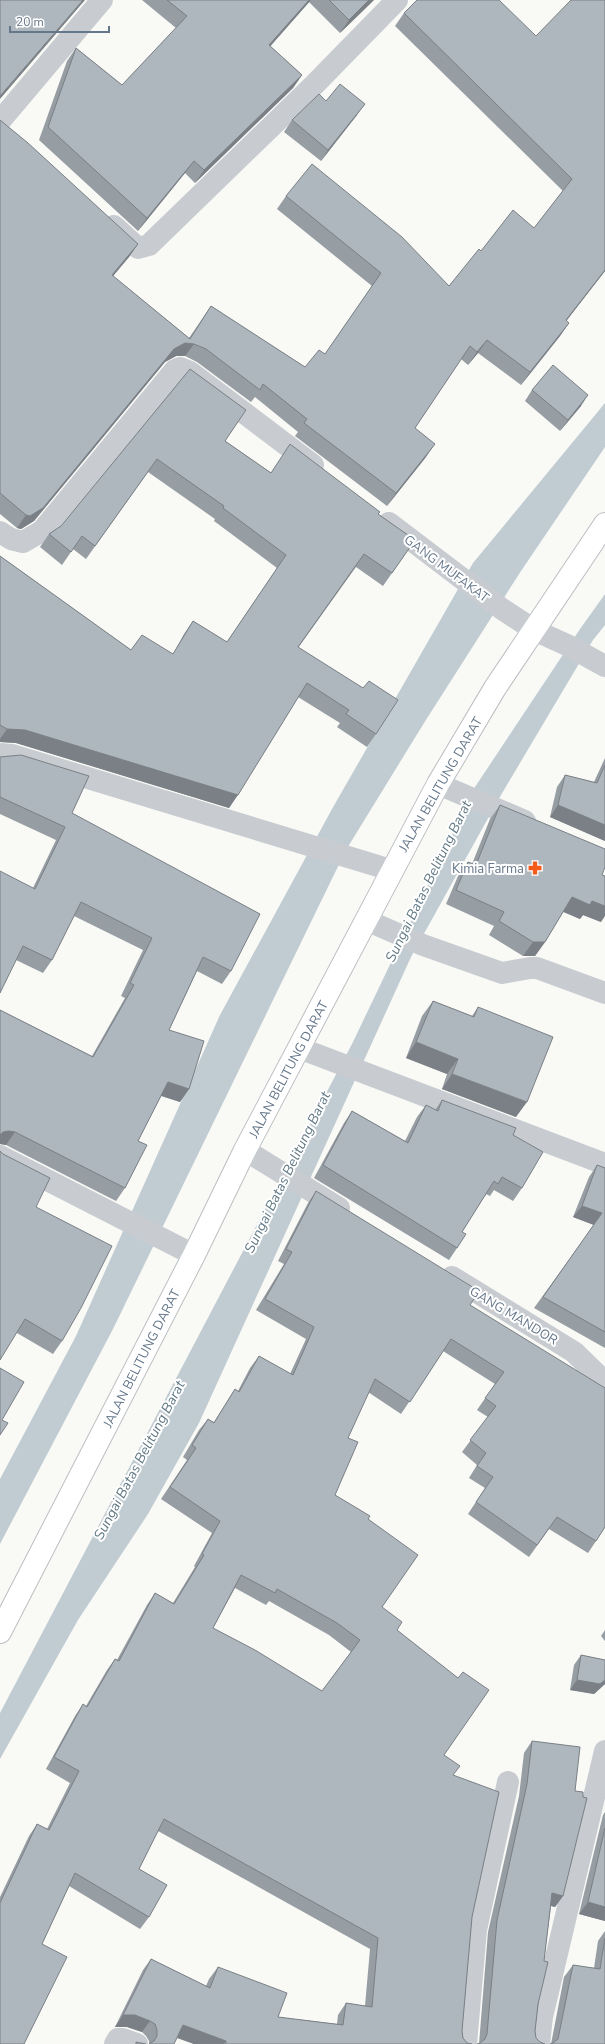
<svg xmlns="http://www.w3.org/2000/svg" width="605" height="2044" font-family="'Nunito Sans',sans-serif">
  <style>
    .water { fill: #c1ccd2 }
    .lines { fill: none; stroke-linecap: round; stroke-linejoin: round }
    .major-casing { stroke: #bbbfc3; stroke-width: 24 }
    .minor { stroke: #c8ccd0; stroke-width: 22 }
    .major { stroke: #fff; stroke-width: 22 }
    .wall { fill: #969da3; fill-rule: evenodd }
    .shaded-wall { fill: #7a8085 }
    .building { fill: #aeb7be; stroke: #7a8085; fill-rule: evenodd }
    .labels { text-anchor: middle; stroke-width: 4; stroke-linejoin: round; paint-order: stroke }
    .street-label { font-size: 13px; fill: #65778a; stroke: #fff }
    .poi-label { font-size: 13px; fill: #65778a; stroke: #fff; text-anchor: end }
    .water-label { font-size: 14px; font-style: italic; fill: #617985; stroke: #fff }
  </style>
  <rect width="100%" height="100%" fill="#f9f9f6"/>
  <g class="water">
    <path d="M605 403V447L521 571 424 723 346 850 113 1329 0 1544V1479L76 1336 220 1015 332 809 473 563Z"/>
    <path d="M605 594V625L593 640 501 795 411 957 199 1423 148 1514 78 1620 0 1759V1713L352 1044 475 787 580 629Z"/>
  </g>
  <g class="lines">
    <g class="major-casing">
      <path id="major" d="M0 1632 194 1255 245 1150 438 784 495 688 605 524"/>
    </g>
    <g class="minor">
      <path d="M0 121 102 0"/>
      <path d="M114 226 138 248 149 245 313 86 397 0"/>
      <path d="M389 523 502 609 534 630 567 645 605 666"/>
      <path d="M0 532 11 539 23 542 42 531 175 370 180 368 190 372 313 465"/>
      <path d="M0 754 12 755 391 870"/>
      <path d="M438 784 525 821"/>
      <path d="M366 920 423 945 502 973 530 968H537L605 993"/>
      <path d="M299 1048 605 1164"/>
      <path d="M245 1150 339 1208"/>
      <path d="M0 1156 194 1255"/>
      <path d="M452 1277 574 1352 605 1382"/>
      <path d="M115 2044 118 2039H123L137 2044"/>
      <path d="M466 2044 476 1930 508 1782"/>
      <path d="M539 2044 542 2017 605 1751"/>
    </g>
    <use href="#major" class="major"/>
  </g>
  <g class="wall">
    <path d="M142 0H374L340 33 309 2 270 46 302 75 293 88 195 183 185 173 138 231 39 140 67 61 76 48 122 85 176 28Z"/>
    <path d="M404 13 536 36 605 271 566 321 569 323 560 336 521 385 478 353 468 365 461 359 415 428 426 457 387 506 295 436 298 432 255 397 251 402 197 362 185 356H176L165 362 34 521 21 529 17 528 0 514V120L138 244 129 257 113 276 189 338 211 306 305 367 325 354 372 286 277 209 286 196 449 286 481 251 534 228 563 191 395 26Z"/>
    <path d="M326 101 357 115 321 161 284 132 292 120Z"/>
    <path d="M190 369 225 441 270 472 378 514 415 540 383 586 356 567 298 648 376 734 367 747 337 727 340 723 298 697 229 808 16 743 0 742V556L131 650 173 654 184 634 193 621 227 642 277 568 214 521 215 519 148 472 86 559 73 549 62 565 40 547 49 534 61 526Z"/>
    <path d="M532 390 581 406 560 431 525 401Z"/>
    <path d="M0 757 72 813 231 971 222 984 197 971 169 1030 189 1089 180 1102 161 1096 138 1141 125 1188 116 1201 6 1145 0 1144V1010L92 1056 125 998 121 996 143 950 74 916 52 960 43 973 16 960 33 888 56 840 0 814Z"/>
    <path d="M605 758V841L550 817 557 787 565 775 594 782Z"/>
    <path d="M500 805 602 875 601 922 583 915 580 919 563 912 545 942 535 956H523L489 935 494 926 446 904 458 876 468 862 472 864 490 819Z"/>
    <path d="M433 1001 472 1016 478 1007 516 1117 442 1089 447 1074 406 1058 422 1016Z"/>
    <path d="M442 1100 513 1135 522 1188 513 1201 494 1190 490 1196 486 1194 462 1232 457 1248 449 1260 314 1178 344 1123 352 1111 405 1141 417 1117 426 1105 435 1110Z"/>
    <path d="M597 1165 605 1168V1348L534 1308 594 1225 573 1217 589 1177Z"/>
    <path d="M316 1191 470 1305 596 1541 588 1553 549 1529 529 1557 468 1514 485 1488 469 1478 477 1465 462 1452 488 1417 477 1410 495 1384 443 1351 401 1414 368 1392 348 1438 335 1495 368 1519 382 1607 397 1630 444 1755 453 1775 472 1917 462 2031 463 2038 467 2043 472 2044H194L177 2038 149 2044V2041L146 2036 142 2032 127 2027H115L143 1970 151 1959 206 1986 209 1979 218 1967 278 2017 337 2024 338 2015 346 2003 365 2006 370 1949 158 1831 139 1869 149 1917 140 1929 69 1886 42 1944 0 2044V1897L29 1836 37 1824 47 1829 70 1783 46 1769 75 1716 83 1704 86 1706 107 1670 115 1659 117 1660 147 1605 155 1593 173 1603 195 1567 194 1566 212 1533 161 1499 187 1460 183 1457 199 1430 208 1419 214 1422 235 1389 238 1391 250 1368 259 1356 290 1374 306 1339 256 1310 284 1264 278 1261 308 1203ZM235 1588 266 1605 269 1601 329 1635 351 1652 322 1691 213 1628Z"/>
    <path d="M36 1207 62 1341 53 1354 17 1333Z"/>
    <path d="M605 1630V1641L601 1636Z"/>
    <path d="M581 1655 605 1660V1684L594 1694 570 1690 574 1665Z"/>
    <path d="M532 1741 575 1791 563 1896 555 1907 551 1906 535 2031 536 2038 540 2042 479 2044 488 1932 519 1796 524 1753Z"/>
    <path d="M605 1812V1921L579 1914 603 1815Z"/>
    <path d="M605 1931V2044H551L564 1977 573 1965 594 1968 598 1941Z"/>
  </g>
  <g class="shaded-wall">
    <path d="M83 0H85L0 99V96Z"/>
    <path d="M309 0H311L260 58 269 45Z"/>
    <path d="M369 0H374L340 33 349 20Z"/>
    <path d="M302 75 293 88 195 183 204 170Z"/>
    <path d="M365 104 357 115 321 161 328 150Z"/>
    <path d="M194 161 185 173 138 231 147 218Z"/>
    <path d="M138 244 129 257 103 288 112 275Z"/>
    <path d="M605 270V271L557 333 566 320Z"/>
    <path d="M569 323 560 336 521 385 530 372Z"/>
    <path d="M487 340 478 353 468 365 477 352Z"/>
    <path d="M185 343 194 344 185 356H176L165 362 34 521 21 529 17 528 26 515 174 349Z"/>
    <path d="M588 395 581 406 560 431 568 420Z"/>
    <path d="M435 444 426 457 387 506 396 493Z"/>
    <path d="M7 729 25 730 238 795 229 808 16 743 0 742V739Z"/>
    <path d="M558 805 605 825V841L550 817Z"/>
    <path d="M572 897 592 901 605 906V916L601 922 583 915 580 919 562 911Z"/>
    <path d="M533 942H545L535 956H523Z"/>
    <path d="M416 1042 458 1059 447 1074 406 1058Z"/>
    <path d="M452 1074 527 1102 516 1117 442 1089Z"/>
    <path d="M168 1082 189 1089 180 1102 159 1095Z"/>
    <path d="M9 1131 15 1132 6 1145 0 1144V1135L3 1132Z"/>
    <path d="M582 1206 602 1213 594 1225 573 1217Z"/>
    <path d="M577 1680H605V1684L594 1694 570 1690Z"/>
    <path d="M552 1893 563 1896 555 1907 544 1904Z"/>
    <path d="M588 1902 605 1907V1921L579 1914Z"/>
    <path d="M123 2015H135L150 2021 142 2032 127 2027H115Z"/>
    <path d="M183 2025 226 2041 224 2044H194L175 2037Z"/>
  </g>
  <g class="building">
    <path d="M0 0H83L0 96Z"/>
    <path d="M167 0H309L269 45 302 75 204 170 194 161 147 218 48 127 76 48 122 85 187 16Z"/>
    <path d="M329 0H369L349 20Z"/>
    <path d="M417 0H499L536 36 571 0H605V270L566 320 569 323 530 372 487 340 477 352 470 346 415 428 435 444 396 493 304 423 307 419 263 384 260 390 206 349 194 344 185 343 174 349 43 508 30 516 26 515 0 493V120L28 143 138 244 112 275 190 339 211 306 305 367 319 350 325 354 381 273 286 196 312 164 402 237 449 286 479 249 481 251 513 210 534 228 572 179 404 13Z"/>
    <path d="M340 84 365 104 328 150 292 120 319 94 326 101Z"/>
    <path d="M553 365 588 395 568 420 532 390Z"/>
    <path d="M190 369 246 410 225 441 271 473 290 444 380 512 378 514 415 540 392 573 364 554 298 647 363 688 369 681 398 700 376 734 346 714 349 710 307 683 238 795 25 730 7 729 0 725V556L131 650 142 635 173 654 193 621 227 642 286 555 223 508 224 506 157 459 95 546 82 536 71 552 49 534 61 526Z"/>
    <path d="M21 755 89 776 72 813 260 914 231 971 203 957 169 1030 204 1041 189 1089 168 1082 138 1141 147 1145 125 1188 15 1132 9 1131 3 1132 0 1135V1010L93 1057 134 985 130 983 152 938 81 902 52 960 23 946 0 993V871L35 889 65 827 0 797V757Z"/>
    <path d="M605 765V825L558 805 565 775 597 783Z"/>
    <path d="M500 805 605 849V867L602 875 605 876V906L592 901 590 905 572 897 545 942H533L499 921 504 912 456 890 468 862 476 865Z"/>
    <path d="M433 1001 474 1017 478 1007 553 1037 527 1102 452 1074 458 1059 416 1042Z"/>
    <path d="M442 1100 516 1128 513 1135 543 1152 522 1188 502 1177 498 1184 494 1181 462 1232 466 1234 457 1248 323 1165 352 1111 408 1143 426 1105 438 1111Z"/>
    <path d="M0 1151 3 1154 50 1178 36 1207 112 1246 81 1308 62 1341 25 1319 0 1360Z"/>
    <path d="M597 1165 605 1168V1332L543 1297 602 1213 582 1206Z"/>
    <path d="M316 1191 479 1291 470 1305 605 1388V1527L596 1541 557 1517 537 1545 476 1502 493 1477 477 1466 486 1453 470 1440 496 1406 485 1398 504 1372 451 1339 410 1402 375 1379 348 1438 358 1442 335 1495 370 1516 368 1519 418 1555 382 1607 402 1622 397 1630 458 1678 463 1672 489 1690 444 1755 460 1766 453 1775 499 1792 472 1917 462 2031 463 2038 467 2043 472 2044H226V2041L183 2025 174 2044H149L154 2041 157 2036V2030L155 2024 150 2021 135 2015H123L151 1959 210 1988 218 1967 287 1993 278 2017 343 2025 346 2003 372 2007 378 1938 164 1819 139 1869 167 1885 149 1917 75 1873 42 1944 67 1957 24 2044H0V1903L37 1824 49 1830 79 1771 54 1757 83 1704 87 1707 115 1659 119 1661 155 1593 174 1604 204 1555 202 1554 220 1521 170 1487 196 1448 192 1445 208 1419 214 1423 235 1389 239 1392 259 1356 293 1375 314 1327 265 1299 292 1252 286 1249ZM241 1575 275 1593 277 1589 337 1623 360 1640 322 1691 255 1650 213 1628Z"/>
    <path d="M0 1368 24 1382 2 1420 8 1423 0 1435Z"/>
    <path d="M581 1655 605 1660V1680L600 1684 577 1680Z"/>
    <path d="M532 1741 580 1747 575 1791 583 1792V1797L587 1798 563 1896 552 1893 544 1961 548 1962 538 2004 535 2031 536 2038 540 2042 545 2044H477L480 2043 485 2039 487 2034 497 1920 527 1784Z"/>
    <path d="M605 1828V1907L588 1902Z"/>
    <path d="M605 1938V2044H550L553 2043 558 2039 573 1965 600 1969Z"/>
    <path d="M136 2042 146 2044H136Z"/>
  </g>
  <defs>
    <g id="pharmacy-bare" transform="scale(1.08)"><path d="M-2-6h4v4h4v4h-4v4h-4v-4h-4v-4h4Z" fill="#f45b1b" stroke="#fff" stroke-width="2.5" paint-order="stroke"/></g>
  </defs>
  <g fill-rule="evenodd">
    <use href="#pharmacy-bare" x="535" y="868"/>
  </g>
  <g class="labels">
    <g class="street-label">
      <text transform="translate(447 568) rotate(37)" y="5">GANG MUFAKAT</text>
      <text transform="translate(440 784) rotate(-60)" y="5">JALAN BELITUNG DARAT</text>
      <text transform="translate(288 1069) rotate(-62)" y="5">JALAN BELITUNG DARAT</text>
      <text transform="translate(514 1315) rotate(31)" y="5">GANG MANDOR</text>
      <text transform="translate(141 1358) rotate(-63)" y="5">JALAN BELITUNG DARAT</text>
    </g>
    <g class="poi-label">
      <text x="524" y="873">Kimia Farma</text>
    </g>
    <g class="water-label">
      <text transform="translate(428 881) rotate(-64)" y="5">Sungai Batas Belitung Barat</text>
      <text transform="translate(287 1172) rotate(-64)" y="5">Sungai Batas Belitung Barat</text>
      <text transform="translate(139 1460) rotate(-62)" y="5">Sungai Batas Belitung Barat</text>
    </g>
  </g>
  <path d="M10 26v6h99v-6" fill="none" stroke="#65778a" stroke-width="2"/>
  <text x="16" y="26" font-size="12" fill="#65778a" stroke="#ffffff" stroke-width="3" paint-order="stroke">20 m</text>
</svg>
